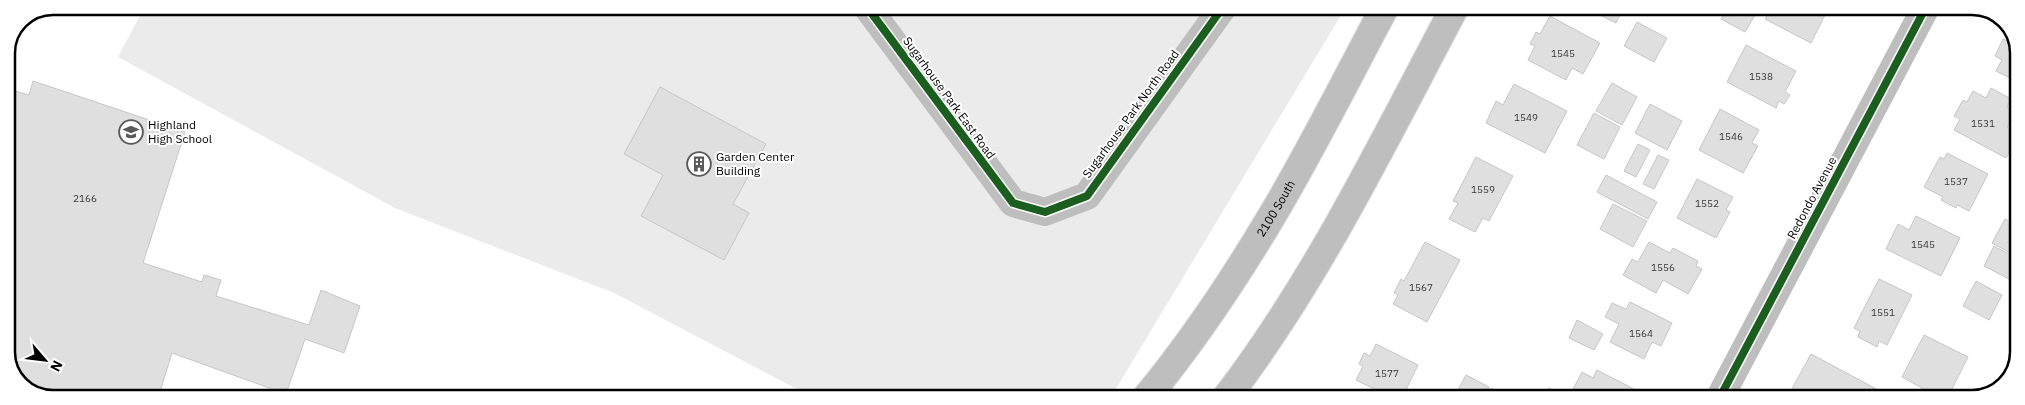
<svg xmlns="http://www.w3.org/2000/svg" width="2025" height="405" font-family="'IBM Plex Sans',sans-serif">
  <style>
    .green { fill: #ebebeb }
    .building { fill: #dfdfdf; stroke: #c6c6c6 }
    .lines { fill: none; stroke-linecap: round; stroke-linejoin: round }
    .major-casing { stroke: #dbdbdb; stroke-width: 30 }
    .minor { stroke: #bebebe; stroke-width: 28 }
    .major { stroke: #bebebe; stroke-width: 28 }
    .cycleway-casing { stroke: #fff; stroke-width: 11 }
    .cycleway { stroke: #1b5e20; stroke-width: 8 }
    .labels { text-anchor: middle; stroke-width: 4; stroke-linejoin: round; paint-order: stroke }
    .number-label { font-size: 10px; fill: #383838 }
    .street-label { font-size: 12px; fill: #000; stroke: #fff }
    .poi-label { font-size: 12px; fill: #000; stroke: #fff; text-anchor: start }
    .rim { fill: none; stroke: #000; stroke-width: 2.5 }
  </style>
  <rect width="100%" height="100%" fill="#fff"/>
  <path class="green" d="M145 6 1346 7 1117 387 1106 398H814L614 293 395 208 118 57Z"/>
  <g class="building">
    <path d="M1584 7H1624L1616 23Z"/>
    <path d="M1728 7H1741L1755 15 1745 32 1721 19Z"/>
    <path d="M1772 7H1823L1828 9 1811 43 1765 19Z"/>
    <path d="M1550 16 1600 43 1583 74 1572 68 1566 80 1528 60 1535 46 1530 44 1536 32 1540 34Z"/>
    <path d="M1637 22 1667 38 1654 62 1624 46Z"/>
    <path d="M2014 37 2018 47V82L1996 71 2002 60 1995 56 2003 39 2011 42Z"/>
    <path d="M1746 45 1796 71 1785 92 1790 95 1784 104 1779 101 1776 108 1727 82Z"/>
    <path d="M33 81 185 132 143 263 202 282 204 275 221 280 216 296 309 325 321 290 360 306 344 353 305 339 286 394 172 353 158 398H44L18 383 7 358 6 107 12 90 29 95Z"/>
    <path d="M1612 83 1637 97 1622 125 1596 111Z"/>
    <path d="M1514 84 1567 111 1545 153 1486 123 1496 101 1503 105Z"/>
    <path d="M660 87 766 144 733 204 749 213 724 260 641 216 663 175 624 154Z"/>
    <path d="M1991 88 2011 99 2007 107 2016 111 2007 127 2018 133V136L2006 158 1954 130 1960 119 1954 116 1963 100 1967 102 1973 91 1986 98Z"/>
    <path d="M1650 104 1682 121 1667 150 1635 133Z"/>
    <path d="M1720 109 1759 130 1752 143 1758 146 1743 173 1699 150Z"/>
    <path d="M1594 113 1620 127 1604 159 1577 145Z"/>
    <path d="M1638 144 1650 150 1636 177 1624 171Z"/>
    <path d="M1947 153 1988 174 1969 211 1957 205 1956 208 1941 200 1943 197 1924 187 1940 157 1944 159Z"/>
    <path d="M1658 155 1669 160 1654 189 1643 184Z"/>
    <path d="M1476 157 1513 176 1489 221 1483 218 1475 232 1449 219 1458 203 1453 201Z"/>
    <path d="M1606 175 1657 202 1648 219 1597 192Z"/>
    <path d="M1697 179 1733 197 1726 210 1730 212 1716 238 1677 218Z"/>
    <path d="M2018 193V210L2011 206Z"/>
    <path d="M1613 204 1647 221 1633 247 1600 229Z"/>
    <path d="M1916 216 1960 238 1941 276 1886 249 1898 224 1909 230Z"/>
    <path d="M2005 219 2018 226V257L1992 243Z"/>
    <path d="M1425 242 1460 260 1427 322 1393 304 1398 295 1394 293 1401 279 1404 281Z"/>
    <path d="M1649 242 1670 253 1673 248 1698 261 1696 266 1702 269 1688 294 1663 280 1656 293 1623 275 1632 259 1638 262Z"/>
    <path d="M1994 246 2018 259V266L2011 280 1984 266Z"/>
    <path d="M1879 279 1912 295 1887 345 1879 341 1877 347 1858 337 1860 331 1854 328Z"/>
    <path d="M1976 281 2002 295 1989 320 1963 306Z"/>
    <path d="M1630 302 1672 323 1661 346 1652 342 1644 359 1610 342 1619 324 1605 317 1612 303 1626 309Z"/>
    <path d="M1577 320 1603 334 1594 350 1569 338Z"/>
    <path d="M1924 335 1968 357 1947 399H1942L1902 377Z"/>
    <path d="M1376 344 1418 365 1402 398H1393L1356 380 1363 366 1359 364 1364 353 1370 356Z"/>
    <path d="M1811 354 1895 399H1798L1789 394Z"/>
    <path d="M1597 370 1636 390 1632 399H1582L1571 393 1582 372 1593 378Z"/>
    <path d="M1466 375 1489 387 1482 399H1453Z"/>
    <path d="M1491 388 1511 399H1485Z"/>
    <path d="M1549 388 1567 399H1544Z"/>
    <path d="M1923 390 1941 399H1919Z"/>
  </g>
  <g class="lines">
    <g class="major-casing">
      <g id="major">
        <path id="s1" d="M1146 398C1193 341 1235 278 1273 214 1313 147 1348 76 1385 7"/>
        <path d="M1226 398C1318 278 1384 140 1455 7"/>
      </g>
    </g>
    <g class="minor">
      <path d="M867 7 1013 203 1045 212 1087 196 1223 7"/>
      <path d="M1719 399 1926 7"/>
    </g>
    <use href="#major" class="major"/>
    <g class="cycleway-casing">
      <g id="cycleway">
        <path d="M867 7 1013 203 1045 212 1087 196 1223 7"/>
        <path d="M1719 399 1926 7"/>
      </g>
    </g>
    <use href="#cycleway" class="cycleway"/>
  </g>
  <defs>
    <g id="school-ring" transform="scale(1.25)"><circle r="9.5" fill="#fff" stroke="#595959" stroke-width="1.5"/><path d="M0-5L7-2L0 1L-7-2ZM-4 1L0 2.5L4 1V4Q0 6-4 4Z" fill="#595959"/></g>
    <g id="building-ring" transform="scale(1.25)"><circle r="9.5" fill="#fff" stroke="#595959" stroke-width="1.5"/><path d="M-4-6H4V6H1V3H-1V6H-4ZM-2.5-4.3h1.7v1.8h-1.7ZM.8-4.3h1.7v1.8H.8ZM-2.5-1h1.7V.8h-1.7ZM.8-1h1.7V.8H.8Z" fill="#595959"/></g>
  </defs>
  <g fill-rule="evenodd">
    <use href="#school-ring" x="131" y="132"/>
    <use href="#building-ring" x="699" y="164"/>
  </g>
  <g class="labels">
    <g class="number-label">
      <text x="1563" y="57">1545</text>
      <text x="1761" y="80">1538</text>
      <text x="1526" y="121">1549</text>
      <text x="1983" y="127">1531</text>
      <text x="1731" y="140">1546</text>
      <text x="1956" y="185">1537</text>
      <text x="1483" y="193">1559</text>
      <text x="85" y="202">2166</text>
      <text x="1707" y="207">1552</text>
      <text x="1923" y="248">1545</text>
      <text x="1663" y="271">1556</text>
      <text x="1421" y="291">1567</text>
      <text x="1883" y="316">1551</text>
      <text x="1641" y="337">1564</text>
      <text x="1387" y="377">1577</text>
    </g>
    <g class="street-label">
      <text transform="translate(949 98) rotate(54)" y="4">Sugarhouse Park East Road</text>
      <text transform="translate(1131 114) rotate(-54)" y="4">Sugarhouse Park North Road</text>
      <text transform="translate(1812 198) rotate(-62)" y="4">Redondo Avenue</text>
      <text dy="4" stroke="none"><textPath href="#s1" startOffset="230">2100 South</textPath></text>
    </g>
    <g class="poi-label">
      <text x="148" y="129">Highland<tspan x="148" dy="14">High School</tspan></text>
      <text x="716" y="161">Garden Center<tspan x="716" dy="14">Building</tspan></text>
    </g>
  </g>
  <path d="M0 0H2025V405H0ZM53 15H1972A38 38 0 0 1 2010 53V352A38 38 0 0 1 1972 390H53A38 38 0 0 1 15 352V53A38 38 0 0 1 53 15Z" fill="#fff" fill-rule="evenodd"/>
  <path class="rim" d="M53 15H1972A38 38 0 0 1 2010 53V352A38 38 0 0 1 1972 390H53A38 38 0 0 1 15 352V53A38 38 0 0 1 53 15Z"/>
  <g transform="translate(45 360) rotate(118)" stroke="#ffffff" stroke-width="4" paint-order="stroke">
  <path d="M0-4L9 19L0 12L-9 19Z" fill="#000000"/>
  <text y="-8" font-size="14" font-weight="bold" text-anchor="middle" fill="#000000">N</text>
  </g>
</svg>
